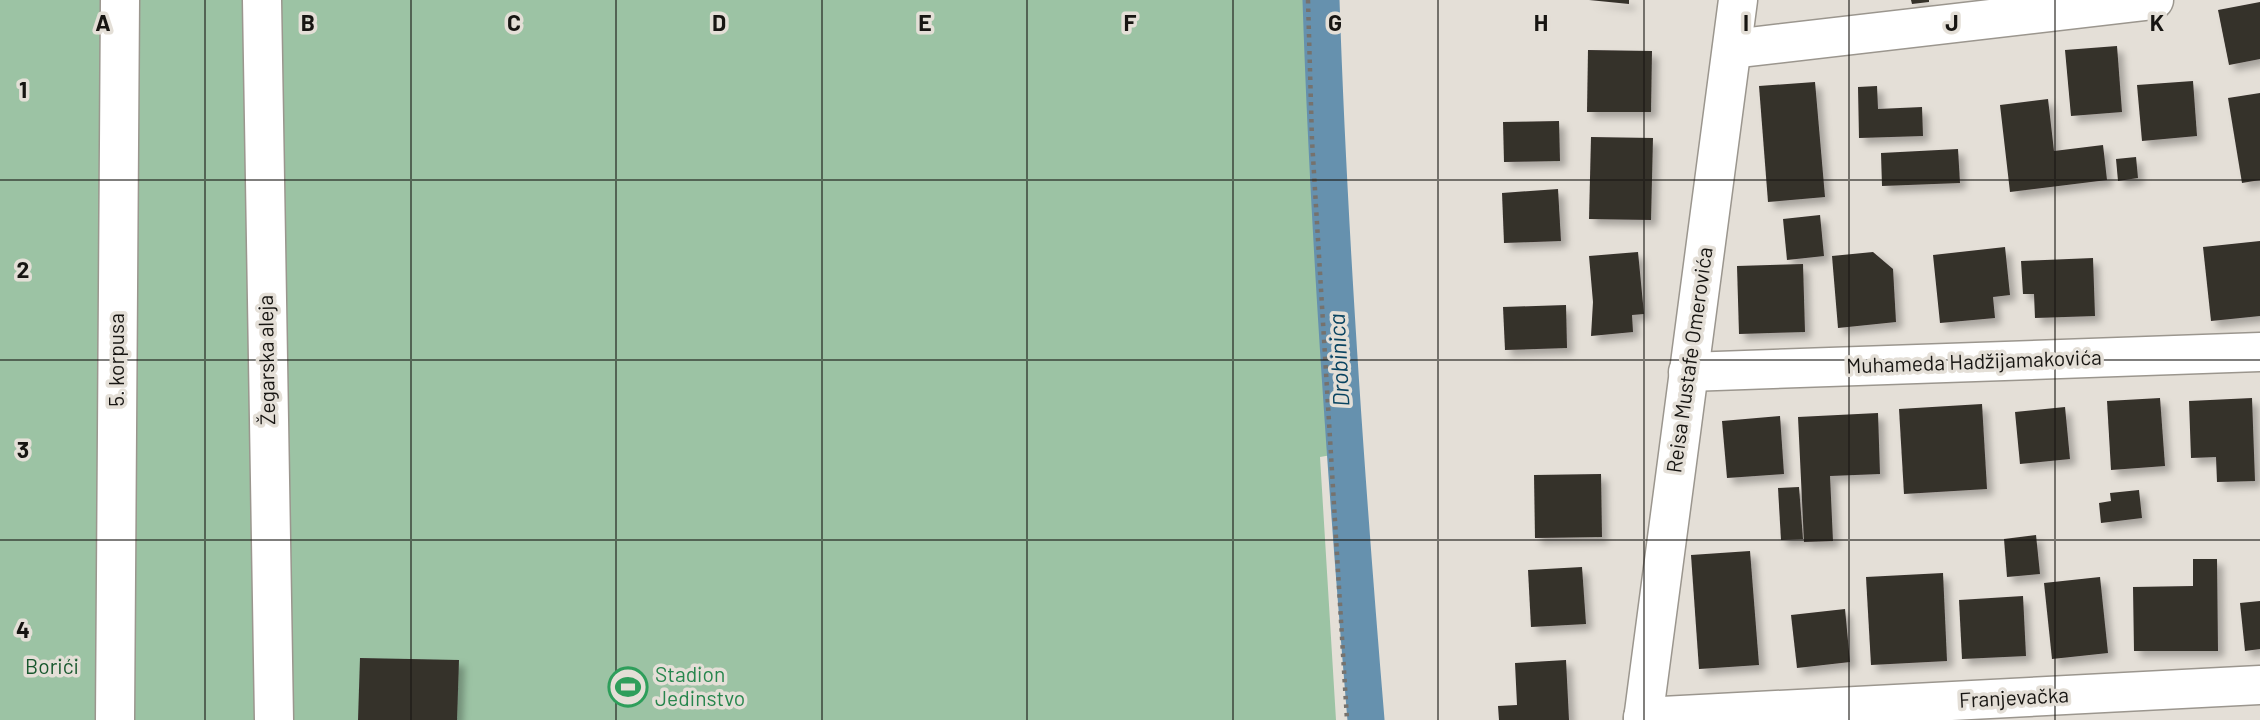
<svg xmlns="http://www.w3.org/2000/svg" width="2260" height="720" font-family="Barlow,sans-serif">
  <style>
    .green { fill: #9cc3a4 }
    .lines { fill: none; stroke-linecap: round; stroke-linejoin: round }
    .canal { stroke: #6691ae; stroke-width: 37 }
    .building { fill: #36302b; filter: url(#shadow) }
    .minor-casing { stroke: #9b968e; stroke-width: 41 }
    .path { stroke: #76726d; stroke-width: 4.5; stroke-dasharray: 3.5 5; stroke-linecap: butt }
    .minor { stroke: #fff; stroke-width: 38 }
    .grid { fill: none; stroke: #171512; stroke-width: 2; stroke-opacity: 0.55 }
    .labels { text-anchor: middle; stroke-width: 7; stroke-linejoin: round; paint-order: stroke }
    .street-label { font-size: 21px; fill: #171512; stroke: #e4dfd7 }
    .park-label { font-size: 21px; fill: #17572d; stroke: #e4dfd7 }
    .leisure-label { font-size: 21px; fill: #27864d; stroke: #e4dfd7; text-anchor: start }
    .water-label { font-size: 23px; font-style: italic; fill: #094360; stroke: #e4dfd7 }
    .grid-label { font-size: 23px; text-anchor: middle; font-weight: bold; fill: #171512; stroke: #e4dfd7; stroke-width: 7; stroke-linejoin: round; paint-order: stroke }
  </style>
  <defs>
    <filter id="shadow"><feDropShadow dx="6" dy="6" stdDeviation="3.5" flood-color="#0004"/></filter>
  </defs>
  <rect width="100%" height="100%" fill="#e4dfd7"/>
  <path class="green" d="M0 0H1321L1326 148 1343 453 1320 457 1336 720H0Z"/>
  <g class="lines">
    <path class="canal" d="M1321 0C1329 241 1346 480 1366 720"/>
  </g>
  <g class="building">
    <path d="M1589 0H1629V4Z"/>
    <path d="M1911 0H1929V2L1912 4Z"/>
    <path d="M2260 2V59L2229 65 2218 10Z"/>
    <path d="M2117 46 2122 112 2071 116 2065 50Z"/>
    <path d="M1588 50 1652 51 1651 112H1587Z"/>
    <path d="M2193 81 2197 136 2142 141 2137 85Z"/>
    <path d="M1815 82 1825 197 1768 202 1759 86Z"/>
    <path d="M1877 86 1878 109 1922 107 1923 136 1859 138 1858 87Z"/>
    <path d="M2260 93V180L2242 183 2228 98Z"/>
    <path d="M2048 99 2054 151 2103 145 2107 180 2010 192 2000 105Z"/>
    <path d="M1559 121 1560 161 1504 162 1503 122Z"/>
    <path d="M1591 137 1653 138 1651 220 1589 219Z"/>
    <path d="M1958 149 1960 183 1882 186 1881 153Z"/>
    <path d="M2136 157 2138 178 2118 181 2116 159Z"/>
    <path d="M1558 189 1561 241 1504 243 1502 193Z"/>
    <path d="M1820 215 1824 256 1787 260 1783 219Z"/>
    <path d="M2260 241V316L2211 321 2203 247Z"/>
    <path d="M2005 247 2010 295 1993 297 1995 318 1940 323 1933 255Z"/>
    <path d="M1638 252 1644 314 1632 315 1633 332 1591 336 1593 302 1589 256Z"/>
    <path d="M1873 252 1893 269 1896 322 1838 328 1832 256Z"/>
    <path d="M2093 258 2095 316 2035 318 2034 294H2023L2021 261Z"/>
    <path d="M1803 264 1805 332 1739 334 1737 266Z"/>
    <path d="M1566 305 1567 348 1505 350 1503 307Z"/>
    <path d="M2160 398 2165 466 2111 470 2107 401Z"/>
    <path d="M2252 398 2255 481 2217 482 2216 457 2191 458 2189 401Z"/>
    <path d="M1982 404 1987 489 1904 494 1899 409Z"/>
    <path d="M2065 407 2070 459 2020 464 2015 412Z"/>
    <path d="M1878 413 1880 474 1830 476 1833 541 1804 542 1798 417Z"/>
    <path d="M1780 416 1784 474 1727 478 1722 421Z"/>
    <path d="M1601 474 1602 537 1535 538 1534 475Z"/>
    <path d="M1799 487 1803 539 1781 540 1778 488Z"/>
    <path d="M2139 490 2142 518 2101 523 2099 503 2111 501 2110 493Z"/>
    <path d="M2036 535 2040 574 2007 577 2004 539Z"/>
    <path d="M1750 551 1759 665 1699 669 1691 555Z"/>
    <path d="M2193 559H2217L2218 651H2134L2133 587 2193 586Z"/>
    <path d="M1582 567 1586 624 1531 627 1528 570Z"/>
    <path d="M1943 573 1947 661 1871 665 1866 577Z"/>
    <path d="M2100 577 2108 653 2052 659 2044 583Z"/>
    <path d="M2023 596 2026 656 1962 659 1959 600Z"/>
    <path d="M2260 601V649L2245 651 2240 603Z"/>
    <path d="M1845 609 1850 662 1797 668 1791 615Z"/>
    <path d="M360 658 459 660 457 720H358Z"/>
    <path d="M1566 660 1569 720H1499L1498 706 1517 705 1515 663Z"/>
  </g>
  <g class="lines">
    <g class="minor-casing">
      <g id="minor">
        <path d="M262 0 274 720"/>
        <path d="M1732 49 2154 0"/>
        <path d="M1688 372 2260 352"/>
        <path d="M1643 717 2260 685"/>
        <path d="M115 720 120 0"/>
        <path d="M1643 720 1738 0"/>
      </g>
    </g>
    <path class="path" d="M1308 0 1312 140 1347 720"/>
    <use href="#minor" class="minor"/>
  </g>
  <path class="grid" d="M205 0V720M411 0V720M616 0V720M822 0V720M1027 0V720M1233 0V720M1438 0V720M1644 0V720M1849 0V720M2055 0V720M0 180H2260M0 360H2260M0 540H2260"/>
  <defs>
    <g id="stadium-ring" transform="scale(2.0125)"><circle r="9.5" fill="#e4dfd7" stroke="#2e9e5b" stroke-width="1.5"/><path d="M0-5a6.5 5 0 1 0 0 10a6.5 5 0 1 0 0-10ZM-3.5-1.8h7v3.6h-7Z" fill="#2e9e5b"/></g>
  </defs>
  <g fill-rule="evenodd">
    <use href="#stadium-ring" x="628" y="687"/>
  </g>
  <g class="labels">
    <g class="street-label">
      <text transform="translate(117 360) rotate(-90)" y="7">5. korpusa</text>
      <text transform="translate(267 360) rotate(-91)" y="7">Žegarska aleja</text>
      <text transform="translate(1690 360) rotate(-82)" y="7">Reisa Mustafe Omerovića</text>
      <text transform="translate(1974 362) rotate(-2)" y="7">Muhameda Hadžijamakovića</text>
      <text transform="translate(2014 698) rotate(-3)" y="7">Franjevačka</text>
    </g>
    <g class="park-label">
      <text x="52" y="674">Borići</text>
    </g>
    <g class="leisure-label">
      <text x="655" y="682">Stadion<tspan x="655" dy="24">Jedinstvo</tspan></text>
    </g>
    <g class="water-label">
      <text transform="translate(1339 360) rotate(-93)" y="8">Drobinica</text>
    </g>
  </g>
  <g class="grid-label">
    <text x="103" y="31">A</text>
    <text x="308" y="31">B</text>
    <text x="514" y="31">C</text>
    <text x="719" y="31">D</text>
    <text x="925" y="31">E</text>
    <text x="1130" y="31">F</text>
    <text x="1335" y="31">G</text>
    <text x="1541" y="31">H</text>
    <text x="1746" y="31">I</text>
    <text x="1952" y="31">J</text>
    <text x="2157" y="31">K</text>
    <text x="23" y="98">1</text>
    <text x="23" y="278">2</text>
    <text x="23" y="458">3</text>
    <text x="23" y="638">4</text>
  </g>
</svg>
